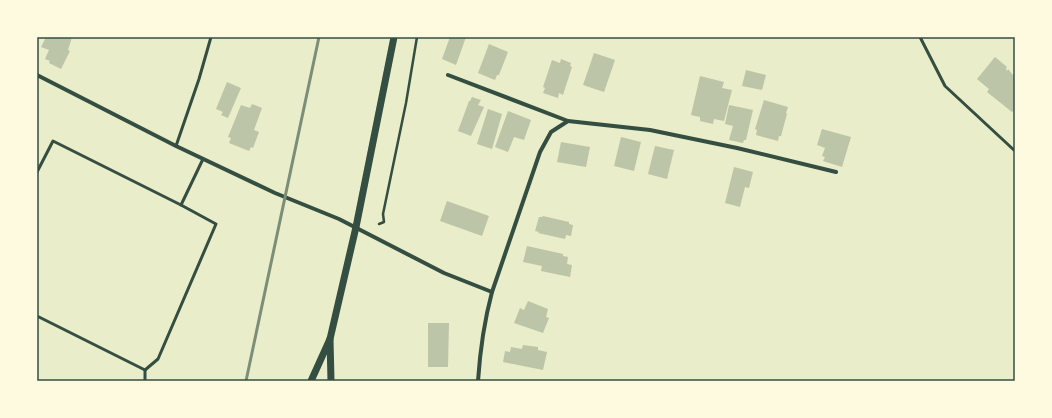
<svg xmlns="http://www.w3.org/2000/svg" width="1052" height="418" font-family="Mulish,sans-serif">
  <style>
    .building { fill: #bcc5a7 }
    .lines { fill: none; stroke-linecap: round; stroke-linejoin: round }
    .path { stroke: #344e41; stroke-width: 2.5 }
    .service { stroke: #344e41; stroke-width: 3 }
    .minor { stroke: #344e41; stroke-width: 4 }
    .tertiary { stroke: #344e41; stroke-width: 7 }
    .rail { stroke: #7c8e77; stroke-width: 3 }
    .neatline { fill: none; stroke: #344e41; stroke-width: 1.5 }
  </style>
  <rect width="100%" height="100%" fill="#e9edc9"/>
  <g class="building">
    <path d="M46 37H72L68 50 70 51 61 69 49 63 50 61 45 59 49 50 41 47Z"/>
    <path d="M450 37H466L456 65 442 59Z"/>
    <path d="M489 44 508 52 499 75H497L495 80 478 73Z"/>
    <path d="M594 53 615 60 604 92 583 85Z"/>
    <path d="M995 57 1007 67 1006 69 1007 71 1008 69 1013 75 1015 74V109L1012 112 987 92 989 89 977 79Z"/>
    <path d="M561 59 571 63 570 66 572 67 563 95 559 93 558 98 543 93 545 88 543 87 552 60 560 63Z"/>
    <path d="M746 70 766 75 762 90 742 86Z"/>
    <path d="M700 76 724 82 722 88 732 90 724 121 714 119 713 124 700 121V117L691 115Z"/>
    <path d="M227 82 241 88 228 118 221 115 223 112 216 109Z"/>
    <path d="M472 97 481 100 478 105 484 107 471 136 458 131 469 101H470Z"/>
    <path d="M764 100 788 107 786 113 787 114 781 136H779L778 141 756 135 757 130 755 129Z"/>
    <path d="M252 104 262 108 254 130 259 132 253 148 251 147 249 151 229 143 231 138 228 137 241 105 250 108Z"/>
    <path d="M729 105 753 110 746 140H744L743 143 729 140 733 126 725 124Z"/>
    <path d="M488 109 502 114 492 149 477 144Z"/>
    <path d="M508 111 531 120 524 140 514 137 508 152 495 147Z"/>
    <path d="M822 129 851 137 842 167 823 161 825 157 822 156 825 148 817 145Z"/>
    <path d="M621 137 641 142 634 171 614 166Z"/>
    <path d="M561 142 590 147 586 167 557 162Z"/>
    <path d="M655 146 674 150 667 179 648 174Z"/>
    <path d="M734 167 753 172 749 188 745 187 740 207 725 203Z"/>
    <path d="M447 201 489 216 482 236 440 221Z"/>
    <path d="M543 216 569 222V224L573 225 571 236 566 235 565 239 538 233 539 232 535 231 539 217H542Z"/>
    <path d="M527 246 563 254V256L568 257 567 264 572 265 570 277 541 271 542 266 523 262Z"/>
    <path d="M528 301 548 309 546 317 549 318 543 333 514 323 520 308 524 310Z"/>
    <path d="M428 323H449L448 367H428Z"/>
    <path d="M523 345 538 347V350L547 352 543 370 503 362 505 351 510 352 511 347 522 349Z"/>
  </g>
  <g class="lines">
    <path class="path" d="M379 224 384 222 383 214 406 103 417 37"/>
    <g class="service">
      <path d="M920 37 945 86 1015 151"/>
      <path d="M176 146 199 79 211 37"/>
      <path d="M37 172 53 141 181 205 216 224 158 359 145 370"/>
      <path d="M181 205 203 159"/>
      <path d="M37 316 145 370"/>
      <path d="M145 370V381"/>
    </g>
    <g class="minor">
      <path d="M37 75 176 146 275 193 339 219 444 273 492 292"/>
      <path d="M448 75 568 121 650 130 737 148 836 172"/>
      <path d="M478 381C480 351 484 322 492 292L540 152 551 132 568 121"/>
    </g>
    <g class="tertiary">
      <path d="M330 339 331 381"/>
      <path d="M311 381 330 339 356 227 394 37"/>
    </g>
    <path class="rail" d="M246 381 319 37"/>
  </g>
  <rect width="1052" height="418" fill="none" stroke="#fefae0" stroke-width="76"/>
  <rect x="38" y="38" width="976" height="342" class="neatline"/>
</svg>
